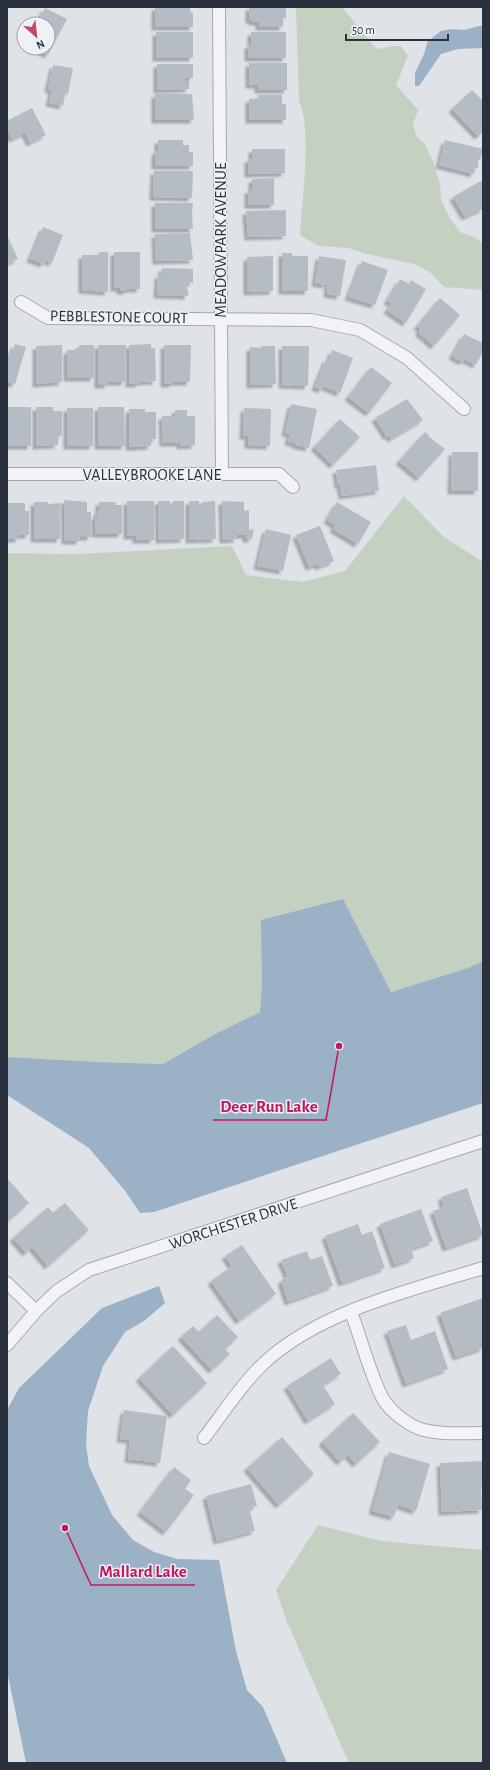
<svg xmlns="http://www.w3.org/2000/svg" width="490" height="1770" font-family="'Alegreya Sans',sans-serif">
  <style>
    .green { fill: #c5d1c0 }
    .water { fill: #9bb1c6 }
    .building { fill: #b6bcc4; filter: url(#shadow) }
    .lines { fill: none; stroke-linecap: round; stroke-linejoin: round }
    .minor-casing { stroke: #a4a9b1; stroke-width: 14 }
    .minor { stroke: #f1f3f6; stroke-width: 12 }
    .labels { text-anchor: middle; stroke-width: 3; stroke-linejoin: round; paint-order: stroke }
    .street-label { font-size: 16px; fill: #28313d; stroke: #eef1f5 }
    .leader { fill: none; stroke: #c2185b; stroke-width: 1.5 }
    .callout-dot { fill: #c2185b; stroke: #eef1f5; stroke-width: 1.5 }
    .callout-label { font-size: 17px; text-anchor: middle; font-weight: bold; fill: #c2185b; stroke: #eef1f5; stroke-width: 3; stroke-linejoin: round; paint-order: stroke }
  </style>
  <defs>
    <filter id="shadow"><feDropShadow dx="-3.5" dy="3.5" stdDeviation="1" flood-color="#0004"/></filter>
  </defs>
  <rect width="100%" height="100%" fill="#dfe2e7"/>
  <g class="green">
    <path d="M296 7H342L375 47 378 49 393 46H401L408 56 396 85 418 110 413 125 417 137 425 144 434 164 440 184 441 199 449 217 460 232 476 238 483 244V290L444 287 431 273 414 264 367 254 348 248 318 246 300 235C302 203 312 127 299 101Z"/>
    <path d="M404 496 444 537 483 562V961L468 968 391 992 343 899 262 983 260 1012 213 1035 163 1064 99 1062 7 1057V553L77 554 232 546 246 575 302 582 345 571Z"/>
    <path d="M318 1525 381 1541 483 1550V1763H349L287 1622 276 1590Z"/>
  </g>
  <g class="water">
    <path d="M483 25V48L458 49 441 54 419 86H415V73L424 54 428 41 441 31 451 29 464 30Z"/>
    <path d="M343 899 391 992 468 968 483 961V1103L154 1212 140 1213 126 1192 89 1148 7 1095V1057L99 1062 163 1064 213 1035 260 1012 262 983 261 920Z"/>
    <path d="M159 1286 165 1303 144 1321 125 1332 103 1366 88 1411 86 1444 89 1466 112 1515 133 1540 154 1552 177 1559 219 1560 236 1651 247 1690 263 1707 287 1763H26L7 1671V1410L19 1388 102 1308Z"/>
  </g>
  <g class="building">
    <path d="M155 7H190L191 13H193V27H155Z"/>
    <path d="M249 7H286V18H283V27H259V22H252V20H249Z"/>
    <path d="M45 8 67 19 48 55 35 48H48V24H36Z"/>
    <rect x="156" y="32" width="37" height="26"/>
    <path d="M251 32H286V58H248V45H251Z"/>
    <path d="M249 63H287V90H258V85H249Z"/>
    <path d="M157 64H193V78H185V81H189V89L157 90Z"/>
    <path d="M53 65 73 68 68 94 65 93 63 106 49 103 52 90 48 89Z"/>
    <path d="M472 90 483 101V132L478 136 452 109Z"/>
    <path d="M155 94H192L194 120H155Z"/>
    <path d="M258 95H282V104H286V120H249V99H258Z"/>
    <path d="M32 108 46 135 30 143 25 133 12 139 7 128V121Z"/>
    <path d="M158 140H183V145H189V152H193V166H155V151H158Z"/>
    <path d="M445 140 483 149 480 160H478V168H475L474 174 439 165Z"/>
    <path d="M252 149H285V173L248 174V159H252Z"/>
    <path d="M154 171H193L192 198 153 197Z"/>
    <path d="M274 178V205H248V190H252V179Z"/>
    <path d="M481 181 483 184V209L465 217 453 197Z"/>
    <path d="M155 203H193L192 214 193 229H155Z"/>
    <path d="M286 210V236L248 237 246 211Z"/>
    <path d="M43 227 63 235 52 263 45 260 44 264 30 259Z"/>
    <path d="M190 233 193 260 156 261 155 234Z"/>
    <path d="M7 235 18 259 7 264Z"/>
    <path d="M99 252H108V292L82 290V255H99Z"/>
    <path d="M114 252H140V289H127V291H120V288H114Z"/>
    <path d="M282 253H292V256H308V291H282Z"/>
    <path d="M273 256V291L247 292V257Z"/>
    <path d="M319 256 346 260 340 296 327 294 328 282 327 281 326 285 315 283Z"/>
    <path d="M362 261 388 270 375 305 348 297Z"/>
    <path d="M162 268 193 269V283L189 282V286H186V289H188V296L157 295 158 275H161Z"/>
    <path d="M400 279 409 284 411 280 426 289 406 323 387 310 392 303 387 301Z"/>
    <path d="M440 298 460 315 434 346 426 339 427 337 425 338 419 333 420 328 417 326Z"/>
    <path d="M464 334 483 343V351L476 365 464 359 463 362 452 356Z"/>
    <path d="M15 344 26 347 15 384 7 382V354L11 355Z"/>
    <path d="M151 344V348H155L156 381 139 382V384H129V345Z"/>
    <path d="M62 345V382L36 384V346Z"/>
    <path d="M79 345H94V378H67V350H79Z"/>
    <path d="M98 345H126L125 382H108V385H98Z"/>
    <path d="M164 345H191L190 382H173V384H164Z"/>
    <path d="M261 346H275L276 384 250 385V347L261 348Z"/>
    <path d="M282 346H309L308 386 282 385Z"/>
    <path d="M332 350 353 358 340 393 323 386 322 390 315 387 326 359 329 360Z"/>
    <path d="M371 367 392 383 369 413 348 397Z"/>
    <path d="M407 399 423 420 391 439 389 435 387 437 375 418Z"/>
    <path d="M291 404 317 409 309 448 295 445V443L288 442 290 434 285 433Z"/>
    <rect x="7" y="407" width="24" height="39"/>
    <path d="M36 407H53V411H62V436H58V445L36 446Z"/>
    <path d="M98 407H124L125 446H98Z"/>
    <rect x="67" y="408" width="26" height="38"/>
    <path d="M244 408 271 409 270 446 248 445V436H243Z"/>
    <path d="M129 409H145V412H156V439H151V446L141 447V445L140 447H129Z"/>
    <path d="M175 410H187V416H195V445L180 446V443H163L162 416H175Z"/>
    <path d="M340 419 360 437 333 465 314 447Z"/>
    <path d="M425 432 429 435 428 436 445 449 419 478 399 461Z"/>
    <path d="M452 452H478V491H451Z"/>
    <path d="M376 465 379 491 342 496 340 485H338L336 470Z"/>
    <path d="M64 500 87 502V512H91V537H80V541H65Z"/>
    <path d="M127 501H154V540H136V536H127Z"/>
    <path d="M158 501H170V504L173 503V501H184V539L159 540Z"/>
    <path d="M189 501H199V504L202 503V502L215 501 216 539 189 540Z"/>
    <path d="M222 501 244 502V511L249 510V530L254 529 252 539H246V535H237V539L223 540Z"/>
    <path d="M34 502H48V504L60 503V539H34Z"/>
    <path d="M99 502H116L115 505H122V534H95V516H97V511H99Z"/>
    <path d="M337 502 371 522 358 544 333 529 335 525 327 520Z"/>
    <path d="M7 503H25V511H29V535H19V539H7Z"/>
    <path d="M320 526 334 561 319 567 318 564 309 567 296 535Z"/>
    <path d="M266 529 291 535 283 571 257 566Z"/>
    <path d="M7 1178 29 1203 7 1222Z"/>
    <path d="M467 1188 483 1235 446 1248 433 1211 444 1207 441 1197Z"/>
    <path d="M65 1203 89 1230 48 1266 32 1247 26 1253 13 1238 48 1207 53 1213Z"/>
    <path d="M421 1209 433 1241 411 1249 414 1258 395 1265 380 1224Z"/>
    <path d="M358 1224 362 1235 372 1231 385 1268 342 1283 325 1236Z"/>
    <path d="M242 1245 276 1294 239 1321 211 1281 232 1266 225 1256Z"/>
    <path d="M307 1251 310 1260 322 1256 333 1286 288 1302 281 1280 288 1277 281 1260Z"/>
    <path d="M483 1298V1348L456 1357 440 1313Z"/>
    <path d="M217 1315 238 1337 225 1349 230 1354 212 1370 181 1337 193 1326 199 1332Z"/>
    <path d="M406 1325 411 1340 435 1331 448 1369 406 1384 387 1331Z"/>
    <path d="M173 1346 207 1383 173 1415 139 1378Z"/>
    <path d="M331 1358 341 1374 323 1385 335 1404 308 1421 287 1386Z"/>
    <path d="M124 1410 167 1416 160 1463 128 1459 130 1440 120 1439Z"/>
    <path d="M353 1413 380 1442 356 1464 348 1455 340 1462 322 1442Z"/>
    <path d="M282 1437 314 1474 279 1505 247 1468Z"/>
    <path d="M389 1452 430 1464 416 1511 398 1505 394 1517 372 1511Z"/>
    <path d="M483 1461V1487H481L482 1510 442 1512 440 1463Z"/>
    <path d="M174 1467 191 1480 185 1489 194 1495 166 1532 140 1512Z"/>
    <path d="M251 1484 257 1506 249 1508 255 1531 217 1541 206 1496Z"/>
  </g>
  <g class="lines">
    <g class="minor-casing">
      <g id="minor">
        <path d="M219 7 222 474"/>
        <path d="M21 302 48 318 311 320 360 330 407 358 464 409"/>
        <path d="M7 474H279L293 487"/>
        <path d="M7 1283 36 1311"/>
        <path d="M351 1312C361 1338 370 1375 383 1399 391 1412 410 1427 424 1430 443 1435 464 1433 483 1433"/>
        <path d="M7 1345 36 1311 57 1291 89 1270 483 1141"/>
        <path d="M204 1438C221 1416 237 1391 256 1371 310 1313 409 1291 483 1268"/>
      </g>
    </g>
    <use href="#minor" class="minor"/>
  </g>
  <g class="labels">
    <g class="street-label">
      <text transform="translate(220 240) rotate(-90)" y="6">MEADOWPARK AVENUE</text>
      <text transform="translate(119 316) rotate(1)" y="6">PEBBLESTONE COURT</text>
      <text x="152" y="480">VALLEYBROOKE LANE</text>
      <text transform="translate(233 1223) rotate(-18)" y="6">WORCHESTER DRIVE</text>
    </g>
  </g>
  <path class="leader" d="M339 1046L326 1120H213M65 1528L91 1585H195"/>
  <g class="callout-dot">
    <circle cx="339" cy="1046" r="4"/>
    <circle cx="65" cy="1528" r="4"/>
  </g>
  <g class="callout-label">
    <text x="269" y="1112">Deer Run Lake</text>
    <text x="143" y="1577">Mallard Lake</text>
  </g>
  <rect width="490" height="1770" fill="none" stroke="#28313d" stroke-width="16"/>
  <g transform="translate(36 36) rotate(153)"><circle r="19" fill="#eef1f5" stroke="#9fa4ab"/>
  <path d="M0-3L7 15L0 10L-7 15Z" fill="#c7495f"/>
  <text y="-6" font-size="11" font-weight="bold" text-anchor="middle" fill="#28313d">N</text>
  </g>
  <path d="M346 34v6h102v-6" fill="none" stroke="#28313d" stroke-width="2"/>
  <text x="352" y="34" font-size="12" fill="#28313d" stroke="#eef1f5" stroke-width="3" paint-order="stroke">50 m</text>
</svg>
